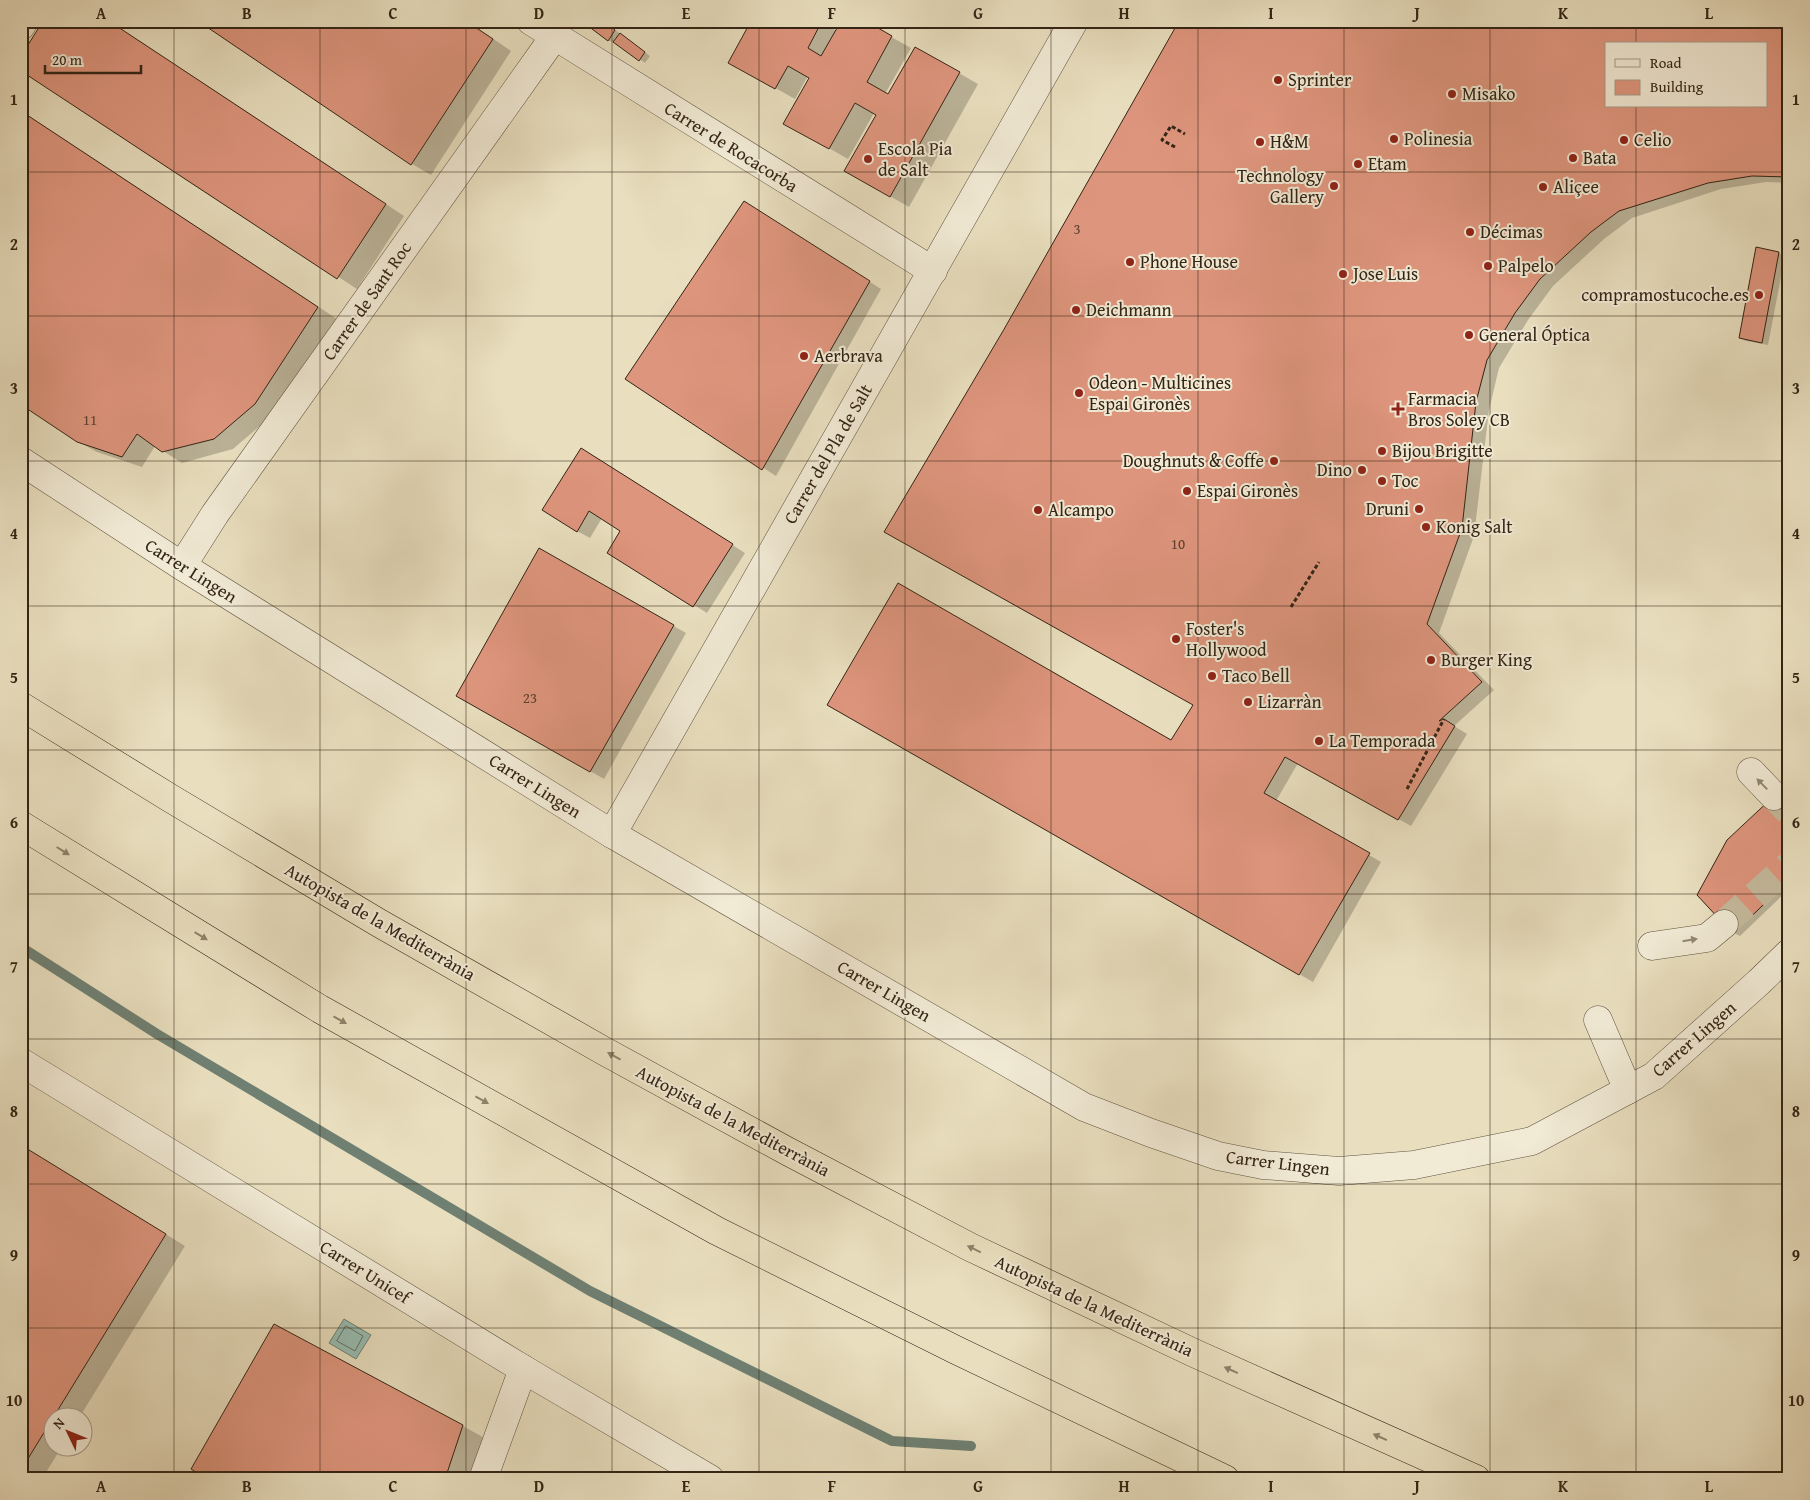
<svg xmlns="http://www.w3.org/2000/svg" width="1810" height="1500" font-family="'Gentium Book Plus',serif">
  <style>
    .water { fill: #97bdb2; stroke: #6f8073 }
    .shadow { fill: #0003; fill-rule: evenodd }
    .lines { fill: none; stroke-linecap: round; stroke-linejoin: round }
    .shore { stroke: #657064; stroke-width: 1 }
    .stream { stroke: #6f8073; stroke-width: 10 }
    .building { fill: #de957d; stroke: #332415; fill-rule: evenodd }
    .minor-tunnel { stroke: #c5ba9d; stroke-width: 28; stroke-dasharray: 28 14; stroke-linecap: butt }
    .minor-casing { stroke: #605340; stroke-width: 29 }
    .highway-casing { stroke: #332415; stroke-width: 29 }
    .path { stroke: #332415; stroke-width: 3; stroke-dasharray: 4 2.5; stroke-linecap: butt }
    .minor { stroke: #f1ead5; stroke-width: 28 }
    .highway { stroke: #e9dfbf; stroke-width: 28 }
    .oneway { fill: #928775 }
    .oneway2 { fill: #8e826a }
    .grid { fill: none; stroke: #332415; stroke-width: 1; stroke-opacity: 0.55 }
    .poi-dot { fill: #8f2418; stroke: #f1ead5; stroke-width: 2 }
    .labels { text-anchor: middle; stroke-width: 4; stroke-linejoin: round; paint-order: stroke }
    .number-label { font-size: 15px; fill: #5e402f }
    .poi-label { font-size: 18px; fill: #332415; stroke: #f1ead5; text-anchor: start }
    .street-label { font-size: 18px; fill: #332415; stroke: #f1ead5 }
    .neatline { fill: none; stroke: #332415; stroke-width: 2 }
    .grid-label { font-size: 16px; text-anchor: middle; font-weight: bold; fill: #332415 }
  </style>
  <rect width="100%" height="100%" fill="#e9dfbf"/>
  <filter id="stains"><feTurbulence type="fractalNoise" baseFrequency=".004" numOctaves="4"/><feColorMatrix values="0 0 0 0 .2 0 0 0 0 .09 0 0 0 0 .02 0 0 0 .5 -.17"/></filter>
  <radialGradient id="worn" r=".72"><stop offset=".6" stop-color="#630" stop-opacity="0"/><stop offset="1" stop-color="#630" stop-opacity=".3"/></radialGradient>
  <path class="water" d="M344 1319 371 1335 356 1359 329 1343Z"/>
  <g class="shadow">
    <path d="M109 21 404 216 357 289 21 69Z"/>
    <path d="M200 21H467L511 51 431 175 412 164Z"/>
    <path d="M603 21 650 56 645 63 615 42 614 43 608 40Z"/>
    <path d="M819 21 837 31 863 21 911 48 885 94 888 96 915 48 978 84 909 207 846 171 877 115 874 113 848 159 785 123 811 78 808 76 795 99 729 62Z"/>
    <path d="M1181 21H1789V183L1766 182 1721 189 1632 218 1604 239 1553 286 1528 320 1499 368 1489 410 1474 536 1439 633 1494 690 1454 726 1467 734 1411 826 1298 763 1276 801 1381 862 1313 982 829 704 1172 741 1194 705 1004 331ZM1606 44H1766V106H1606Z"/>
    <path d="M21 111 337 319 274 414 233 449 182 463 155 446 142 467 97 452 77 441 31 309 25 303 21 308Z"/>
    <path d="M757 210 881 289 776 476 626 379Z"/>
    <path d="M1779 253 1785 256 1768 345 1746 341 1740 338Z"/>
    <path d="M594 457 745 553 707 613 608 552 622 531 602 518 590 538 577 531Z"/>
    <path d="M540 550 686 633 604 779 457 695Z"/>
    <path d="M1789 784V889L1740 936 1734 933Z"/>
    <path d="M21 1145 185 1246 79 1418H52V1448H61L42 1479H21Z"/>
    <path d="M463 1426 488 1440 475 1479H209Z"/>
  </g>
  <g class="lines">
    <path class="shore" d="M346 1326 363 1336 355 1351 337 1341Z"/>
    <path class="stream" d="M21 947 157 1034 590 1291 892 1441 971 1446"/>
  </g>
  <g class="building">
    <path d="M43 21H109L386 204 337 279 21 71V56Z"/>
    <path d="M198 21H466L493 39 411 165Z"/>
    <path d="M585 21H603L615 30 608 41 584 23Z"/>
    <path d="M751 21H822L808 48 821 56 841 21H866L892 36 867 82 888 94 915 47 960 72 890 197 844 171 876 115 855 103 829 149 783 124 809 78 788 66 775 89 728 63Z"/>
    <path d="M1179 21H1789V177L1752 176 1708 183 1619 211 1591 232 1540 279 1515 313 1487 360 1476 402 1462 528 1427 624 1482 682 1439 721 1444 719 1455 726 1398 820 1285 757 1264 793 1370 853 1299 975 827 705 898 583 1171 740 1193 705 884 532 1003 331ZM1606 44H1766V106H1606Z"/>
    <path d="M620 33 645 52 639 61 613 42Z"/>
    <path d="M21 111 318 307 255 404 214 439 162 452 137 434 122 457 77 442 29 410 21 403V320L29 309 21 302Z"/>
    <path d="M744 201 870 281 762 470 625 379Z"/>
    <path d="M1756 247 1779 252 1762 343 1739 338Z"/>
    <path d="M581 448 733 544 693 607 607 553 620 531 589 511 577 532 542 510Z"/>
    <path d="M539 548 674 625 590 772 456 696Z"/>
    <path d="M1789 751V765L1782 757Z"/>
    <path d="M1789 782V880L1733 934 1697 895 1727 840Z"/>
    <path d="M21 1145 166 1234 21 1470Z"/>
    <path d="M274 1324 463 1425 445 1479H207L191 1469Z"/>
  </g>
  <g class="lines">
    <g class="minor-tunnel">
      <path d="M1774 796 1789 812"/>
      <path d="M1724 924 1789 865"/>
    </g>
    <g class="minor-casing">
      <g id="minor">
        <path d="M531 21 933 271"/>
        <path d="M21 26 24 21"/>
        <path d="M21 461 182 566 612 834 1084 1107 1151 1133 1218 1156 1263 1165 1339 1171 1414 1165 1532 1141 1654 1076 1759 982 1789 953"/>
        <path d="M182 566 215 514 554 37"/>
        <path d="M1751 772 1774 796"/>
        <path d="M612 834 1074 21"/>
        <path d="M1652 946 1707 938 1724 924"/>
        <path d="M1598 1020 1628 1090"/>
        <path d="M21 1062 523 1369 710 1479"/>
        <path d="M483 1479 523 1369"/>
      </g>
    </g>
    <g class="highway-casing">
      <g id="highway">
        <path d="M21 706 170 798 379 923 604 1051 787 1151 970 1247 1194 1353 1476 1479"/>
        <path d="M21 825 320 1009 717 1231 956 1350 1225 1479"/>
      </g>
    </g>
    <g class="path">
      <path d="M1175 147 1162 140 1171 126 1185 134"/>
      <path d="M1291 607 1319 562"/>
      <path d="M1407 789 1444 719"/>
    </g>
    <use href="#minor" class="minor"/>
    <use href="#highway" class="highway"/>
  </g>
  <defs><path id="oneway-solid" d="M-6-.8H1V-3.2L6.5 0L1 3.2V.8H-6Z" transform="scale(1.25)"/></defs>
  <g class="oneway">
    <use href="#oneway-solid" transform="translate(1762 784) rotate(-134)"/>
    <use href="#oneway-solid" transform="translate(1690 940) rotate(-9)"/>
  </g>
  <g class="oneway2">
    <use href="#oneway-solid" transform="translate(63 851) rotate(32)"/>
    <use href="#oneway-solid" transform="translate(201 936) rotate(31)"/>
    <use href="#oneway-solid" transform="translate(340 1020) rotate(29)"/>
    <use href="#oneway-solid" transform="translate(614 1056) rotate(-151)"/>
    <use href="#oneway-solid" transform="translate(482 1100) rotate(29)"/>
    <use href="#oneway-solid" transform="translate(974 1249) rotate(-154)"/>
    <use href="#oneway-solid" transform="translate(1231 1370) rotate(-156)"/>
    <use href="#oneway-solid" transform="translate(1380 1437) rotate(-156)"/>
  </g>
  <path class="grid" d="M174 21V1479M320 21V1479M466 21V1479M612 21V1479M759 21V1479M905 21V1479M1051 21V1479M1198 21V1479M1344 21V1479M1490 21V1479M1636 21V44M1636 106V1479M21 172H1789M21 316H1789M21 461H1789M21 606H1789M21 750H1789M21 894H1789M21 1039H1789M21 1184H1789M21 1328H1789"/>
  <g class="poi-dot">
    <circle cx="1278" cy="80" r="5"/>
    <circle cx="1452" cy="94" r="5"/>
    <circle cx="1394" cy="139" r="5"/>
    <circle cx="1624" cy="140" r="5"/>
    <circle cx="1260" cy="142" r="5"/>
    <circle cx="1573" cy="158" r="5"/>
    <circle cx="868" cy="159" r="5"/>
    <circle cx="1358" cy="164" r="5"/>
    <circle cx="1334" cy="186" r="5"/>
    <circle cx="1543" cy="187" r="5"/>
    <circle cx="1470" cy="232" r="5"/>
    <circle cx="1130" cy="262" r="5"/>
    <circle cx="1488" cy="266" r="5"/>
    <circle cx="1343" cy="274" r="5"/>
    <circle cx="1759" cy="295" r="5"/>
    <circle cx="1076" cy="310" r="5"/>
    <circle cx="1469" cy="335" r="5"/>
    <circle cx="804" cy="356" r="5"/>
    <circle cx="1079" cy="393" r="5"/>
    <path d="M1395.5 401.5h5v5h5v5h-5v5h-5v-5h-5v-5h5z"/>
    <circle cx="1382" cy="451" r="5"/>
    <circle cx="1274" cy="461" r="5"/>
    <circle cx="1362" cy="470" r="5"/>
    <circle cx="1382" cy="481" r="5"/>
    <circle cx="1187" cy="491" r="5"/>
    <circle cx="1419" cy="509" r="5"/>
    <circle cx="1038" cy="510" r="5"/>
    <circle cx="1426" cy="527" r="5"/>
    <circle cx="1176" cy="639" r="5"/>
    <circle cx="1431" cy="660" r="5"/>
    <circle cx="1212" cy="676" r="5"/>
    <circle cx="1248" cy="702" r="5"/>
    <circle cx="1319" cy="741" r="5"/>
  </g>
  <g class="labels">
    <g class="number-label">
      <text x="1077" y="234">3</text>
      <text x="90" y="425">11</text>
      <text x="1178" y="549">10</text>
      <text x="530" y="703">23</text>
    </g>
    <g class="poi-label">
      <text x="1288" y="86">Sprinter</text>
      <text x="1462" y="100">Misako</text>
      <text x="1404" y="145">Polinesia</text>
      <text x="1634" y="146">Celio</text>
      <text x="1270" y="148">H&amp;M</text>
      <text x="878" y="155">Escola Pia<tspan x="878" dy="21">de Salt</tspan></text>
      <text x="1583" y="164">Bata</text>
      <text x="1368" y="170">Etam</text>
      <text x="1324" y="182" text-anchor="end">Technology<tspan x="1324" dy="21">Gallery</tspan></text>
      <text x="1553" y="193">Aliçee</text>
      <text x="1480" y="238">Décimas</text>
      <text x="1140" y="268">Phone House</text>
      <text x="1498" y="272">Palpelo</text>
      <text x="1353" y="280">Jose Luis</text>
      <text x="1749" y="301" text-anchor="end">compramostucoche.es</text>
      <text x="1086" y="316">Deichmann</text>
      <text x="1479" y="341">General Óptica</text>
      <text x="814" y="362">Aerbrava</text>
      <text x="1089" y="389">Odeon - Multicines<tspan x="1089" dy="21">Espai Gironès</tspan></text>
      <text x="1408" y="405">Farmacia<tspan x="1408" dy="21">Bros Soley CB</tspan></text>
      <text x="1392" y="457">Bijou Brigitte</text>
      <text x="1264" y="467" text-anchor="end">Doughnuts &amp; Coffe</text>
      <text x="1352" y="476" text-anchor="end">Dino</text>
      <text x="1392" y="487">Toc</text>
      <text x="1197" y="497">Espai Gironès</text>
      <text x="1409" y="515" text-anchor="end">Druni</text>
      <text x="1048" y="516">Alcampo</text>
      <text x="1436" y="533">Konig Salt</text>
      <text x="1186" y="635">Foster's<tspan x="1186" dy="21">Hollywood</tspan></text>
      <text x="1441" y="666">Burger King</text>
      <text x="1222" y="682">Taco Bell</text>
      <text x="1258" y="708">Lizarràn</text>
      <text x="1329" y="747">La Temporada</text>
    </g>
    <g class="street-label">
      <text transform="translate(731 147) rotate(32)" y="6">Carrer de Rocacorba</text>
      <text transform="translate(367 301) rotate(-55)" y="6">Carrer de Sant Roc</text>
      <text transform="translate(828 454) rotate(-60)" y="6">Carrer del Pla de Salt</text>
      <text transform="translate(191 571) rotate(32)" y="6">Carrer Lingen</text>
      <text transform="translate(535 786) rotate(32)" y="6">Carrer Lingen</text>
      <text transform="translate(380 922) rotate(30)" y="6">Autopista de la Mediterrània</text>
      <text transform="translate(884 991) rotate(30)" y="6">Carrer Lingen</text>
      <text transform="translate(1694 1039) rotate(-41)" y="6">Carrer Lingen</text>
      <text transform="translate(733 1121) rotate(28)" y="6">Autopista de la Mediterrània</text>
      <text transform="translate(1278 1163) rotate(7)" y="6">Carrer Lingen</text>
      <text transform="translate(365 1272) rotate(32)" y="6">Carrer Unicef</text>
      <text transform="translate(1094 1306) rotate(25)" y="6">Autopista de la Mediterrània</text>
    </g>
  </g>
  <rect width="1810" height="1500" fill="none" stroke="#e9dfbf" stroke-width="55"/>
  <rect x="1605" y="42" width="162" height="65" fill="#f1ead5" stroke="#a59b88"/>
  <rect x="1615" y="59" width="25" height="8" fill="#f1ead5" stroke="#a59b88"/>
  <text x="1650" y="68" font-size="15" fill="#332415">Road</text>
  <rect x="1615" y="80" width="25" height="15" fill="#de957d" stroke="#a59b88"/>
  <text x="1650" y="92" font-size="15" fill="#332415">Building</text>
  <g transform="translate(68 1432) rotate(313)"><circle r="24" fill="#f1ead5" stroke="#a59b88"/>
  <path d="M0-4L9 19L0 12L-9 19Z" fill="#8f2418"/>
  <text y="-8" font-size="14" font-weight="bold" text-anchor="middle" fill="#332415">N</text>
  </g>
  <path d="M45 65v8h96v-8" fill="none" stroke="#332415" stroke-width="2.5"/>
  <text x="52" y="65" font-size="15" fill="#332415" stroke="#f1ead5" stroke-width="4" paint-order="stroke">20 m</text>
  <rect x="28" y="28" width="1754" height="1444" class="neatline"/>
  <g class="grid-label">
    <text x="101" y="19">A</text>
    <text x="247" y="19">B</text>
    <text x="393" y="19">C</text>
    <text x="539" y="19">D</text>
    <text x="686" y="19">E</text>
    <text x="832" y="19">F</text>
    <text x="978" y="19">G</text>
    <text x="1124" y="19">H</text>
    <text x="1271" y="19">I</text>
    <text x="1417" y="19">J</text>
    <text x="1563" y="19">K</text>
    <text x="1709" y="19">L</text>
    <text x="14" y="105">1</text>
    <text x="1796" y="105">1</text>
    <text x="14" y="250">2</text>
    <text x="1796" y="250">2</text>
    <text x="14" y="394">3</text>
    <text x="1796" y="394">3</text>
    <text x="14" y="539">4</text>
    <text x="1796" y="539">4</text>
    <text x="14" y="683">5</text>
    <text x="1796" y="683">5</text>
    <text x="14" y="828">6</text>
    <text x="1796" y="828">6</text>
    <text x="14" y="972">7</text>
    <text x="1796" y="972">7</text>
    <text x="14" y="1117">8</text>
    <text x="1796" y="1117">8</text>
    <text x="14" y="1261">9</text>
    <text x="1796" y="1261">9</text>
    <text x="14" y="1406">10</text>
    <text x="1796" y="1406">10</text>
    <text x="101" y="1492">A</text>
    <text x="247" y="1492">B</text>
    <text x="393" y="1492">C</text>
    <text x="539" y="1492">D</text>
    <text x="686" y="1492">E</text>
    <text x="832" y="1492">F</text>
    <text x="978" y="1492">G</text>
    <text x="1124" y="1492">H</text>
    <text x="1271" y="1492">I</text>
    <text x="1417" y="1492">J</text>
    <text x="1563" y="1492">K</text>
    <text x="1709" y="1492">L</text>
  </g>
  <rect width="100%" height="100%" filter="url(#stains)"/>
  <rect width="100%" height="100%" fill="url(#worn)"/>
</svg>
